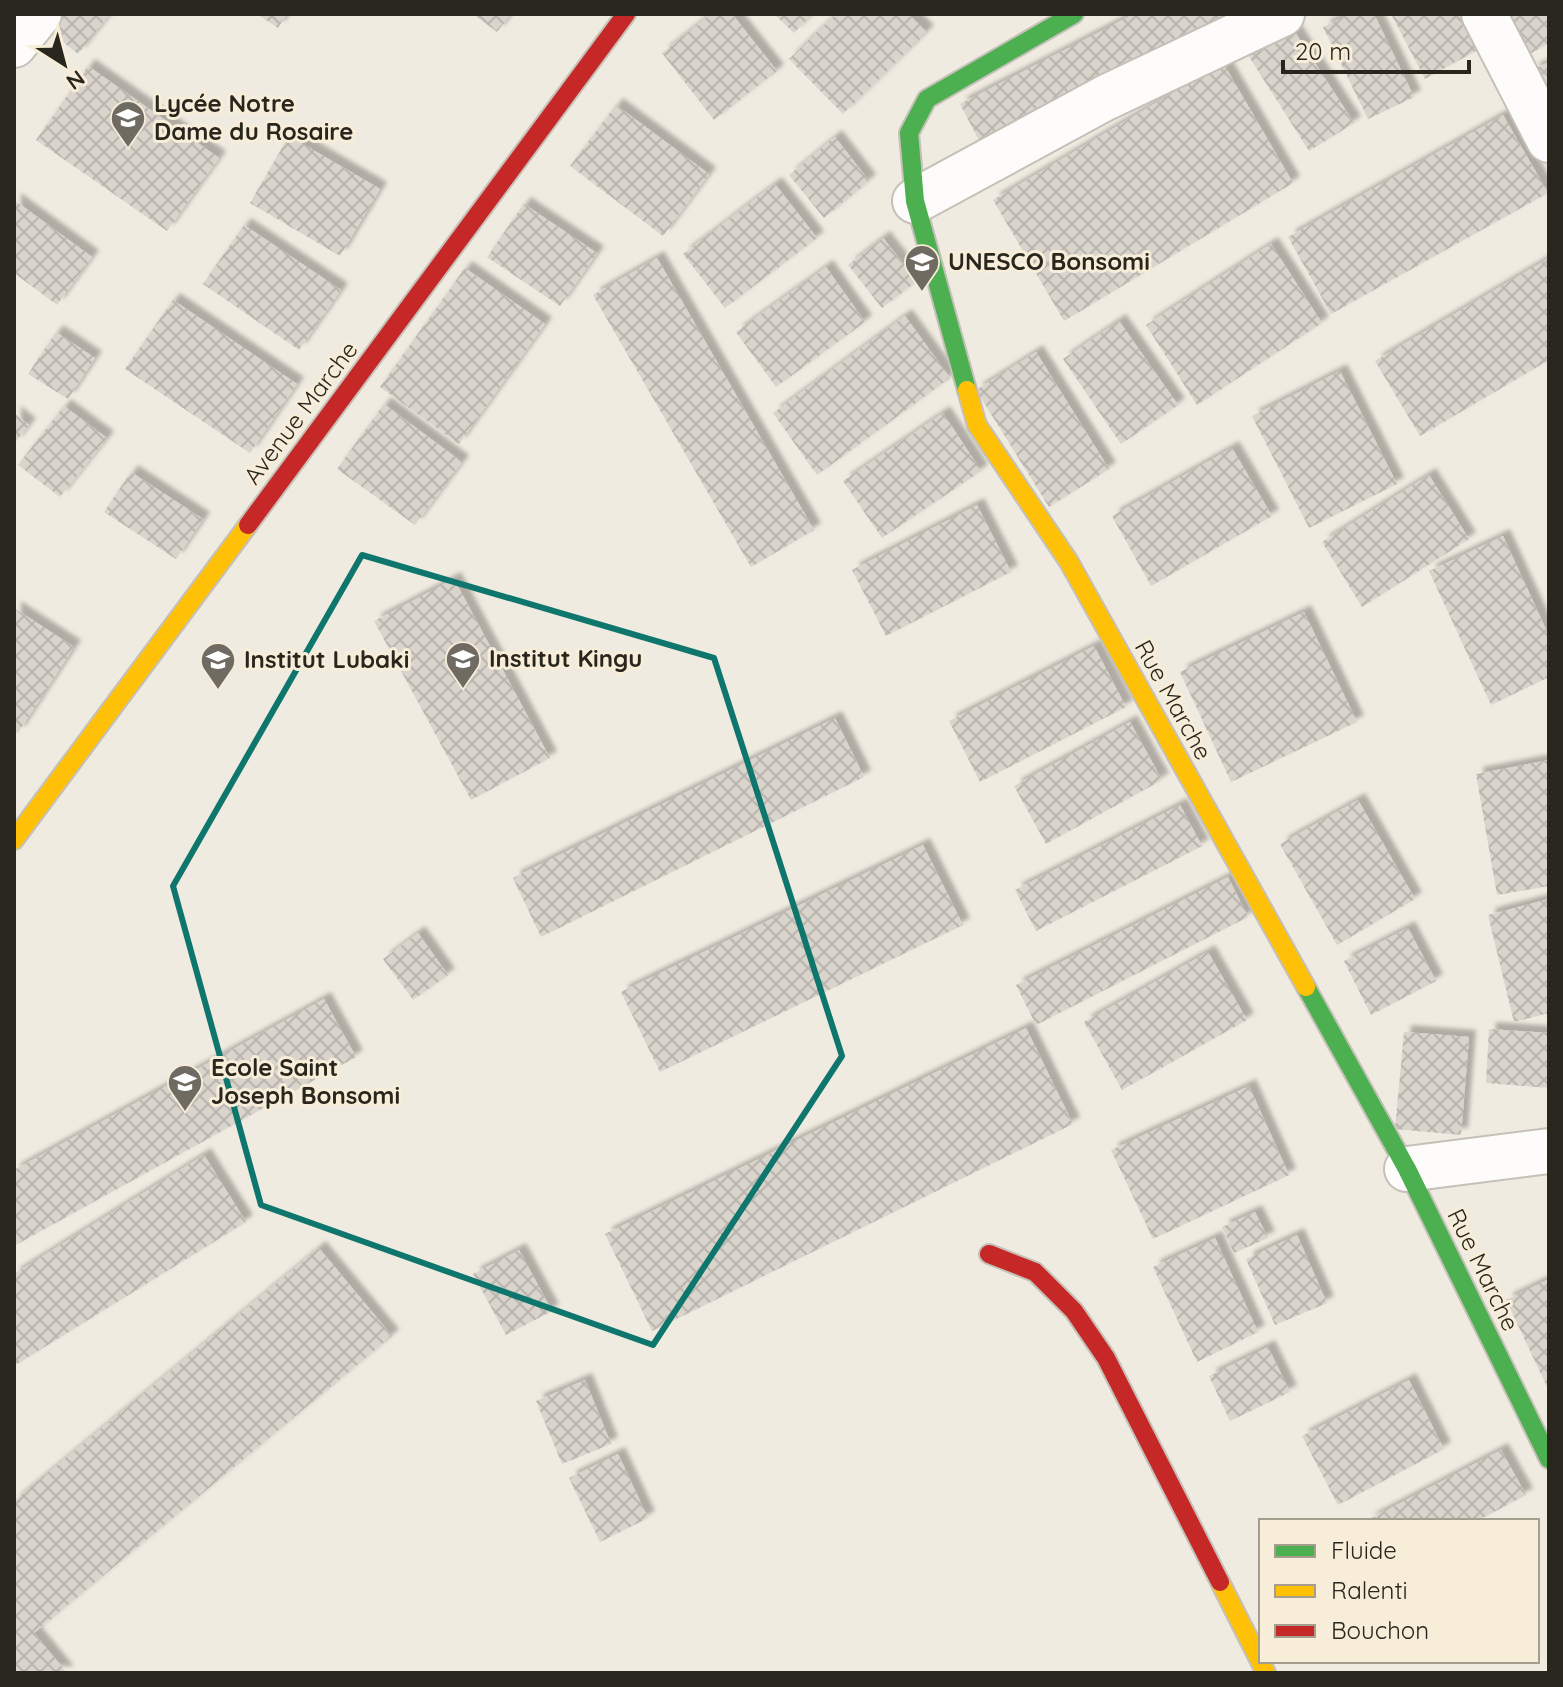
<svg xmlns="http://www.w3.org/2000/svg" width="1563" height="1687" font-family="Quicksand,sans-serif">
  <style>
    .building { fill: url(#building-cross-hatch); filter: url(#shadow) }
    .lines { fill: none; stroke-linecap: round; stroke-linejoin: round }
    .street-casing { stroke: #c5c1b8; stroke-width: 48 }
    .fast-casing { stroke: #c5c1b8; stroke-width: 22 }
    .slow-casing { stroke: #c5c1b8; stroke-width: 22 }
    .jam-casing { stroke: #c5c1b8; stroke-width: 22 }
    .street { stroke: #fdfcfa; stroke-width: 44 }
    .fast { stroke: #4caf50; stroke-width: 18 }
    .slow { stroke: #ffc107; stroke-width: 18 }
    .jam { stroke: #c62828; stroke-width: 18 }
    .marked { fill: none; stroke: #0f766e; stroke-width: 6; stroke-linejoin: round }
    .labels { text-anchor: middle; stroke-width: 6; stroke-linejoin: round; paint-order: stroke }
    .poi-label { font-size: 24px; font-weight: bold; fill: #29261e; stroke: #f7edd9; text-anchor: start }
    .street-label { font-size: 24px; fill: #29261e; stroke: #f7edd9 }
  </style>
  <defs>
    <pattern id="building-cross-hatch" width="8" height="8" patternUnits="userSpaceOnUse" patternTransform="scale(2)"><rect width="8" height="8" fill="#d9d4cc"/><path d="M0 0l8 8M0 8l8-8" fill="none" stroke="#bab6af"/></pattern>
    <filter id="shadow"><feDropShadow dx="7" dy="-7" stdDeviation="2" flood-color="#0004"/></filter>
  </defs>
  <rect width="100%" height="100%" fill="#f0ebe0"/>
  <g class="building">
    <path d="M52 14H110L78 54 43 26Z"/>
    <path d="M257 14H287L278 28Z"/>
    <path d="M473 14H511L497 32Z"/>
    <path d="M711 14H732L777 71 714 120 662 53Z"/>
    <path d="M774 14H812L794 33Z"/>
    <path d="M836 14H909L927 32 843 114 789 59Z"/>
    <path d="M1134 14H1241L983 148 960 104Z"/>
    <path d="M1350 14H1374L1414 97 1368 119 1323 27Z"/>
    <path d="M1391 14H1463L1481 48 1425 79Z"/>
    <path d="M1506 14H1549V43L1530 54Z"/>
    <path d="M1291 26 1354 123 1309 151 1248 55Z"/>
    <path d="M1549 62V103L1532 70Z"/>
    <path d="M1223 63 1293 183 1064 321 993 200Z"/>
    <path d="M88 66 219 158 167 231 36 140Z"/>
    <path d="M616 105 709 174 663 236 570 166Z"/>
    <path d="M1503 115 1548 193 1331 314 1288 237Z"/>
    <path d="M289 136 380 189 340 256 250 203Z"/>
    <path d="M835 137 869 181 824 218 789 175Z"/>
    <path d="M775 184 817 238 725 308 683 254Z"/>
    <path d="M14 200 92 257 57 305 14 273Z"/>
    <path d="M524 204 597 253 560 306 487 257Z"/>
    <path d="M244 225 341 290 299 350 203 284Z"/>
    <path d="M883 238 917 281 882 308 848 265Z"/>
    <path d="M1271 244 1322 323 1197 405 1146 325Z"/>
    <path d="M657 258 814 530 751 567 593 295Z"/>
    <path d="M1549 258V360L1420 436 1375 361Z"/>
    <path d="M826 267 865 322 776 387 736 332Z"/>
    <path d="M465 268 545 324 459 444 380 387Z"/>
    <path d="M173 300 297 384 250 453 125 369Z"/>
    <path d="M905 316 950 378 817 475 773 413Z"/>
    <path d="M1119 321 1178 405 1121 444 1063 359Z"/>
    <path d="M56 332 95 358 68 399 28 374Z"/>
    <path d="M1036 352 1109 469 1049 507 976 390Z"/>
    <path d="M1340 371 1397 484 1309 528 1252 416Z"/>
    <path d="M384 404 462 462 415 525 337 469Z"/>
    <path d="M64 406 107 438 60 497 18 465Z"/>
    <path d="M14 413 29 425 14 444Z"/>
    <path d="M943 413 981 471 882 538 843 481Z"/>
    <path d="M1232 448 1272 516 1151 586 1112 516Z"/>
    <path d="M131 472 203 519 176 559 104 512Z"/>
    <path d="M1429 475 1469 539 1362 607 1322 542Z"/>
    <path d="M977 505 1011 572 886 636 852 570Z"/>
    <path d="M1503 536 1549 636V677L1491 705 1429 571Z"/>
    <path d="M454 579 550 758 471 800 374 621Z"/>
    <path d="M14 608 74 647 18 733 14 730Z"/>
    <path d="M1304 612 1357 722 1231 782 1180 672Z"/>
    <path d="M1094 646 1126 707 980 782 949 721Z"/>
    <path d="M835 718 864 777 541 937 513 878Z"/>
    <path d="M1130 722 1162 780 1046 844 1014 786Z"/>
    <path d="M1549 760V886L1497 895 1476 774Z"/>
    <path d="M1358 800 1415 899 1337 945 1280 844Z"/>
    <path d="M1180 805 1202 846 1036 931 1015 890Z"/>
    <path d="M923 845 963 925 660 1072 621 992Z"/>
    <path d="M1228 877 1248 917 1036 1025 1016 985Z"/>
    <path d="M1549 899V1013L1514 1022 1488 915Z"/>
    <path d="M1408 928 1436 981 1371 1015 1344 961Z"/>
    <path d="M418 933 448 975 413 1000 383 959Z"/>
    <path d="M1208 952 1247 1020 1122 1090 1084 1022Z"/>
    <path d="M324 999 356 1057 14 1246V1170Z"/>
    <path d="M1026 1028 1073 1124 652 1331 605 1234Z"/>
    <path d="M1489 1029 1549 1033V1088L1486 1083Z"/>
    <path d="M1404 1032 1469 1037 1461 1135 1395 1129Z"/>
    <path d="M1249 1086 1289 1175 1153 1239 1111 1150Z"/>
    <path d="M204 1155 246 1222 14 1366V1274Z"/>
    <path d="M1255 1212 1268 1238 1234 1253 1222 1227Z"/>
    <path d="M1297 1235 1327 1303 1275 1325 1246 1259Z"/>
    <path d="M1215 1238 1258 1332 1197 1362 1153 1267Z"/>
    <path d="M319 1248 392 1336 34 1633 67 1673H14V1501Z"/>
    <path d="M519 1250 552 1311 506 1335 473 1274Z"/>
    <path d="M1549 1279V1391L1506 1300Z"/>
    <path d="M1268 1347 1290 1392 1230 1421 1209 1376Z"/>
    <path d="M585 1380 611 1444 562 1464 536 1401Z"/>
    <path d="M1409 1380 1444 1449 1338 1505 1302 1436Z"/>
    <path d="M1501 1450 1526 1495 1477 1521H1366Z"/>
    <path d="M618 1454 648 1518 600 1542 569 1478Z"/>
  </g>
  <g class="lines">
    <g class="street-casing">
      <g id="street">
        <path d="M1484 14 1549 140"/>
        <path d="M14 45 39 14"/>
        <path d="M915 201 1105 98 1282 14"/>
        <path d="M1407 1169 1549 1151"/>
      </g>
    </g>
    <g class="fast-casing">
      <g id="fast">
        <path d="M967 390 915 201 909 133 927 99 1074 14"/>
        <path d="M1306 987 1407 1169 1549 1459"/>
      </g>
    </g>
    <g class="slow-casing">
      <g id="slow">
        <path d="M967 390 977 425 1069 562 1306 987"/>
        <path d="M14 840 248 525"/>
        <path d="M1220 1582 1266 1673"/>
      </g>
    </g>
    <g class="jam-casing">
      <g id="jam">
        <path d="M248 525 626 14"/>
        <path d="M989 1254 1035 1272 1074 1311 1106 1358 1220 1582"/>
      </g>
    </g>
    <use href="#street" class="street"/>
    <use href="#fast" class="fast"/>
    <use href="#slow" class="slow"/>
    <use href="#jam" class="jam"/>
  </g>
  <path class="marked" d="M362 555 714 658 842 1056 653 1345 261 1205 173 886Z"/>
  <defs>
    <g id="school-pin" transform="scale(1.8)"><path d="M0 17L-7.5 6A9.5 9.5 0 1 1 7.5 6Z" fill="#6f6b62" stroke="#f7edd9"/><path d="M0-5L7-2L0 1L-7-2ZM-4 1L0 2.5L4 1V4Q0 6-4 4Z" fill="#fff"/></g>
  </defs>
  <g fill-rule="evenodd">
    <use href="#school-pin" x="128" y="118"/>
    <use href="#school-pin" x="922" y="262"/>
    <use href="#school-pin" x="463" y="659"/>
    <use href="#school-pin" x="218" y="660"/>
    <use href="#school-pin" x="185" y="1082"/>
  </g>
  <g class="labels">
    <g class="poi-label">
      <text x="154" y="112">Lycée Notre<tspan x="154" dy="28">Dame du Rosaire</tspan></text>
      <text x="948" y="270">UNESCO Bonsomi</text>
      <text x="489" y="667">Institut Kingu</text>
      <text x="244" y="668">Institut Lubaki</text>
      <text x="211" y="1076">Ecole Saint<tspan x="211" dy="28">Joseph Bonsomi</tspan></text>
    </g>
    <g class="street-label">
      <text transform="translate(301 413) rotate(-53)" y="8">Avenue Marche</text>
      <text transform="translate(1173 700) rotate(61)" y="8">Rue Marche</text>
      <text transform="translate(1483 1270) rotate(64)" y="8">Rue Marche</text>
    </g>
  </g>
  <rect width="1563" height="1687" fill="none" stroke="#29261e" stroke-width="32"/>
  <rect x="1259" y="1519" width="280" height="144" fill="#f7edd9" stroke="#a59d8e" stroke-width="2"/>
  <rect x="1275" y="1545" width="40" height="12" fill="#4caf50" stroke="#a59d8e" stroke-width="2"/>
  <text x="1331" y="1559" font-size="24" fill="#29261e">Fluide</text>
  <rect x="1275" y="1585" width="40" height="12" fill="#ffc107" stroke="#a59d8e" stroke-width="2"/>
  <text x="1331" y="1599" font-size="24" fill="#29261e">Ralenti</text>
  <rect x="1275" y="1625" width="40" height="12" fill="#c62828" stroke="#a59d8e" stroke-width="2"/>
  <text x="1331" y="1639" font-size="24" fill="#29261e">Bouchon</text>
  <g transform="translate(64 64) rotate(144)" stroke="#f7edd9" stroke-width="6" paint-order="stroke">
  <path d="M0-6L14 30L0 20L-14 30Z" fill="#29261e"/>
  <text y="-12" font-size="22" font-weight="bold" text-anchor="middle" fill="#29261e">N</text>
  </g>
  <path d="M1283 60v12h186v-12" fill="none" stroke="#29261e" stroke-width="4"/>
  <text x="1295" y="60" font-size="24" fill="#29261e" stroke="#f7edd9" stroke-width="6" paint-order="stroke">20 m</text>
</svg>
